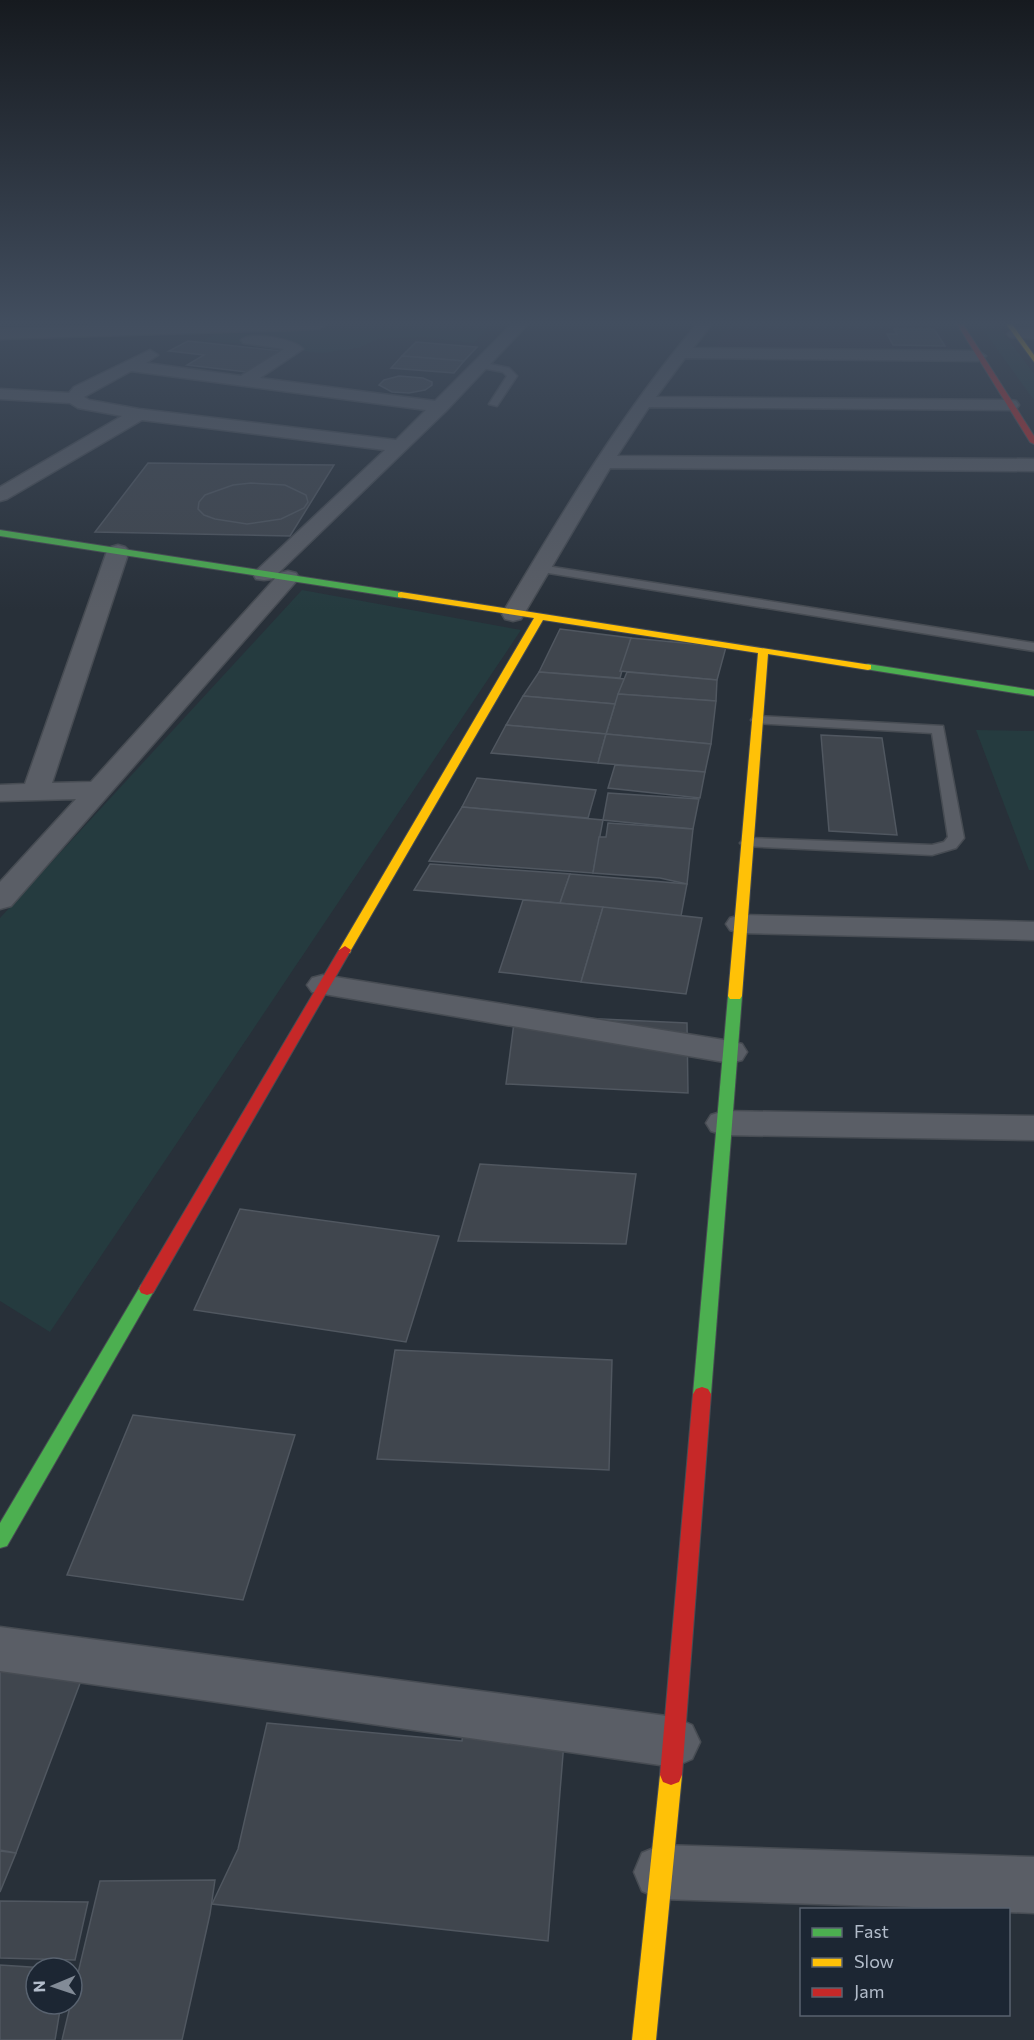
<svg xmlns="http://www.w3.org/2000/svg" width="1034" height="2040" font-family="Commissioner,sans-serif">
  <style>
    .medical { fill: #2f2f3e }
    .green { fill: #253b3f }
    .building { fill: #40464e; stroke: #505760; stroke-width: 1.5 }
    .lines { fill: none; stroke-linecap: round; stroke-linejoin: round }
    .lane-casing { stroke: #474c53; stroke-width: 3 }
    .street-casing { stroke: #474c53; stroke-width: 3 }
    .fast-casing { stroke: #474c53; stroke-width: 2 }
    .slow-casing { stroke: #474c53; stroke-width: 2 }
    .jam-casing { stroke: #474c53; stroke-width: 2 }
    .lane { fill: #5a5e66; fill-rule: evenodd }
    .street { fill: #5a5e66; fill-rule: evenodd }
    .fast { fill: #4caf50; fill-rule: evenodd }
    .slow { fill: #ffc107; fill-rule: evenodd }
    .jam { fill: #c62828; fill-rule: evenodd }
  </style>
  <rect width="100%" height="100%" fill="#283039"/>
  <path class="medical" d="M731 324H937L951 349 713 348Z"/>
  <g class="green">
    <path d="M493 324 473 343 423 337 378 339 358 348 322 353 204 340 221 331 400 325V331L407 330 416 325Z"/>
    <path d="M979 324H997L1034 374V400Z"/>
    <path d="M302 590 521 630 50 1332 0 1301V918Z"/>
    <path d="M976 730 1034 731V870H1029Z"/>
  </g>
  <g class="building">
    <path d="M894 329H934L945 346 893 345 887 334H897Z"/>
    <path d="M188 341 281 351 247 372 187 365 204 355 169 351Z"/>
    <path d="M416 342 477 347 464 361 402 356Z"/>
    <path d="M402 356 464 361 454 373 391 368Z"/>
    <path d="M399 376 423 378 432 382V385L425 390 409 393 392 392 379 385 384 380Z"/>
    <path d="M148 463 334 465 290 536 95 532Z"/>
    <path d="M251 483 285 485 306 495 308 502 304 508 281 519 247 524 215 519 204 515 198 509 199 502 205 495 233 485Z"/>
    <path d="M560 629 631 638 620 678 539 672Z"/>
    <path d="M631 638 726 647 717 680 620 671Z"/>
    <path d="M539 672 625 679 615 704 523 696Z"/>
    <path d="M627 672 717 680 716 701 618 694Z"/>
    <path d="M618 694 716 701 711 744 606 734Z"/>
    <path d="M523 696 615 704 606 734 506 725Z"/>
    <path d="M506 725 606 734 598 763 491 753Z"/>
    <path d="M606 734 711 744 705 772 598 763Z"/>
    <path d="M821 735 882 738 897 835 829 831Z"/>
    <path d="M615 765 705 772 700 798 608 788Z"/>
    <path d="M477 778 596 790 588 818 462 807Z"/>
    <path d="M608 793 699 799 693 829 603 820Z"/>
    <path d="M462 807 603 820 593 873 429 861Z"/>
    <path d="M608 823 693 829 687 884 660 878 593 873 599 837H606Z"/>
    <path d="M430 864 570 874 560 903 414 890Z"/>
    <path d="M570 874 687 884 681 916 560 903Z"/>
    <path d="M523 900 603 907 581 982 499 972Z"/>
    <path d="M603 907 702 918 686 994 581 982Z"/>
    <path d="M515 1015 687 1023 688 1093 506 1084Z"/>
    <path d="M480 1164 636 1174 626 1244 458 1241Z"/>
    <path d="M240 1209 439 1236 406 1342 194 1310Z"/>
    <path d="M395 1350 612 1360 609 1470 377 1459Z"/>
    <path d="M133 1415 295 1435 243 1600 67 1575Z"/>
    <path d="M0 1658 85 1670 16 1853 0 1850Z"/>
    <path d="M267 1723 462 1741 463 1733 564 1742 548 1941 212 1904 238 1849Z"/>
    <path d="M0 1851 16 1853 0 1892Z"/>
    <path d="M215 1880 210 1914 182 2040H62L100 1881Z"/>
    <path d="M0 1901 88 1902 75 1960 0 1958Z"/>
    <path d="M0 1965 46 1968H36V2004H61L55 2040H0Z"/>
  </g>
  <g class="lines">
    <g class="lane-casing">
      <g id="lane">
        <path d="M480 362 509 368 517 376 497 406 489 404 507 376 503 372 477 367 476 365Z"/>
        <path d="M540 565 1034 643V651L536 571V567Z"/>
        <path d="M758 716 943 726 964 838 956 848 932 855 743 846 740 843 743 840 748 838 932 845 944 842 948 837 932 733 753 723 751 720 753 717Z"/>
      </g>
    </g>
    <g class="street-casing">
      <g id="street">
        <path d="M161 324H326L319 329 0 339V329Z"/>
        <path d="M512 324H528L446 411 272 579 264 580 256 579 253 574 385 450 142 420 7 499 0 501V487L122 416 78 408 70 403 0 399V389L69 393 74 387 150 350 158 355 146 363 241 376 284 349 243 343 241 340C250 331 295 339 303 349L260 378 435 401ZM131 371 426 410 396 440 139 409 89 400 84 397Z"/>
        <path d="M697 324H712L693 348 978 351 986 356 978 361 685 358 656 397 1010 400 1016 401 1019 405 1016 409 1010 410 649 407 617 456 1034 459V471L610 468 521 619 513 621 505 619 502 614C562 513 621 414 697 324Z"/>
        <path d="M1015 329H1034V339L1010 337 1007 334 1010 331Z"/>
        <path d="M118 545 125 547 129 551 52 783 91 782 280 573 288 571 296 573 299 578 11 906 0 909V882L76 799 0 801V785L25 784 107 551 111 547Z"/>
        <path d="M741 915 1034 922V940L741 933 730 930 726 924 730 918Z"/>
        <path d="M323 975 730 1041 742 1044 747 1052 742 1060 730 1063 312 992 307 985 312 978Z"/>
        <path d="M724 1111 1034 1116V1140L724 1135 711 1131 706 1123 711 1115Z"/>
        <path d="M0 1627 674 1717 692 1725 700 1742 692 1759 674 1767 0 1671Z"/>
        <path d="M661 1845 1034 1857V1913L1008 1912V1910L661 1899 642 1891 634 1872 642 1853Z"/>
      </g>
    </g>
    <g class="fast-casing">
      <g id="fast">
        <path d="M0 530 401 592 406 595 401 598 0 536Z"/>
        <path d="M868 664 1034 690V696L865 669V665Z"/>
        <path d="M735 992 742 996 711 1394 708 1399 702 1401 696 1399 693 1394 728 996Z"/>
        <path d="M147 1283 153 1285 155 1289 7 1546 0 1548V1523L141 1285Z"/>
      </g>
    </g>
    <g class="slow-casing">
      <g id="slow">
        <path d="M1006 324H1012L1034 355V362Z"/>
        <path d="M401 592 871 665V669L868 670 768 654 742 996 740 999H730L728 996 758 653 543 620 351 950 350 953H340L339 950 534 618 398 597V593Z"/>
        <path d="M671 1765 679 1768 682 1775 656 2040H632L660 1775 663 1768Z"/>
      </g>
    </g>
    <g class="jam-casing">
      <g id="jam">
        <path d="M957 324H963L1034 436V444L1030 442Z"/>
        <path d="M345 946 351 950 153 1293 147 1295 141 1293 139 1289 141 1285 339 950Z"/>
        <path d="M702 1387 708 1389 711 1394 682 1775 679 1782 671 1785 663 1782 660 1775 693 1394 696 1389Z"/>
      </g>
    </g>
    <use href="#lane" class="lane"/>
    <use href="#street" class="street"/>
    <use href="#fast" class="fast"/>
    <use href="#slow" class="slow"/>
    <use href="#jam" class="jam"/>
  </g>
  <linearGradient id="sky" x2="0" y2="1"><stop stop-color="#161a1f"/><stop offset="0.53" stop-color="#424e5f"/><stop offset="1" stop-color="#424e5f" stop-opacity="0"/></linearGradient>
  <rect width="1034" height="610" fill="url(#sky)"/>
  <rect x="800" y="1908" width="210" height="108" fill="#1c2633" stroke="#58626f" stroke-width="1.5"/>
  <rect x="812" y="1928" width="30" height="9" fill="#4caf50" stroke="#58626f" stroke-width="1.5"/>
  <text x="854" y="1938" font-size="18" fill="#b2bcca">Fast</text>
  <rect x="812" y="1958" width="30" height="9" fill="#ffc107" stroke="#58626f" stroke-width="1.5"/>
  <text x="854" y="1968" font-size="18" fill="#b2bcca">Slow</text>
  <rect x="812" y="1988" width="30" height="9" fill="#c62828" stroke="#58626f" stroke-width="1.5"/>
  <text x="854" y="1998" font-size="18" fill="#b2bcca">Jam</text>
  <g transform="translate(54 1986) rotate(268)"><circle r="28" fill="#1c2633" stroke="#58626f" stroke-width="1.5"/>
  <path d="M0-4.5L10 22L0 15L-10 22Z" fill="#828b97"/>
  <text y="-9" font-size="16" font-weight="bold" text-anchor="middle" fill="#b2bcca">N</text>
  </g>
</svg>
